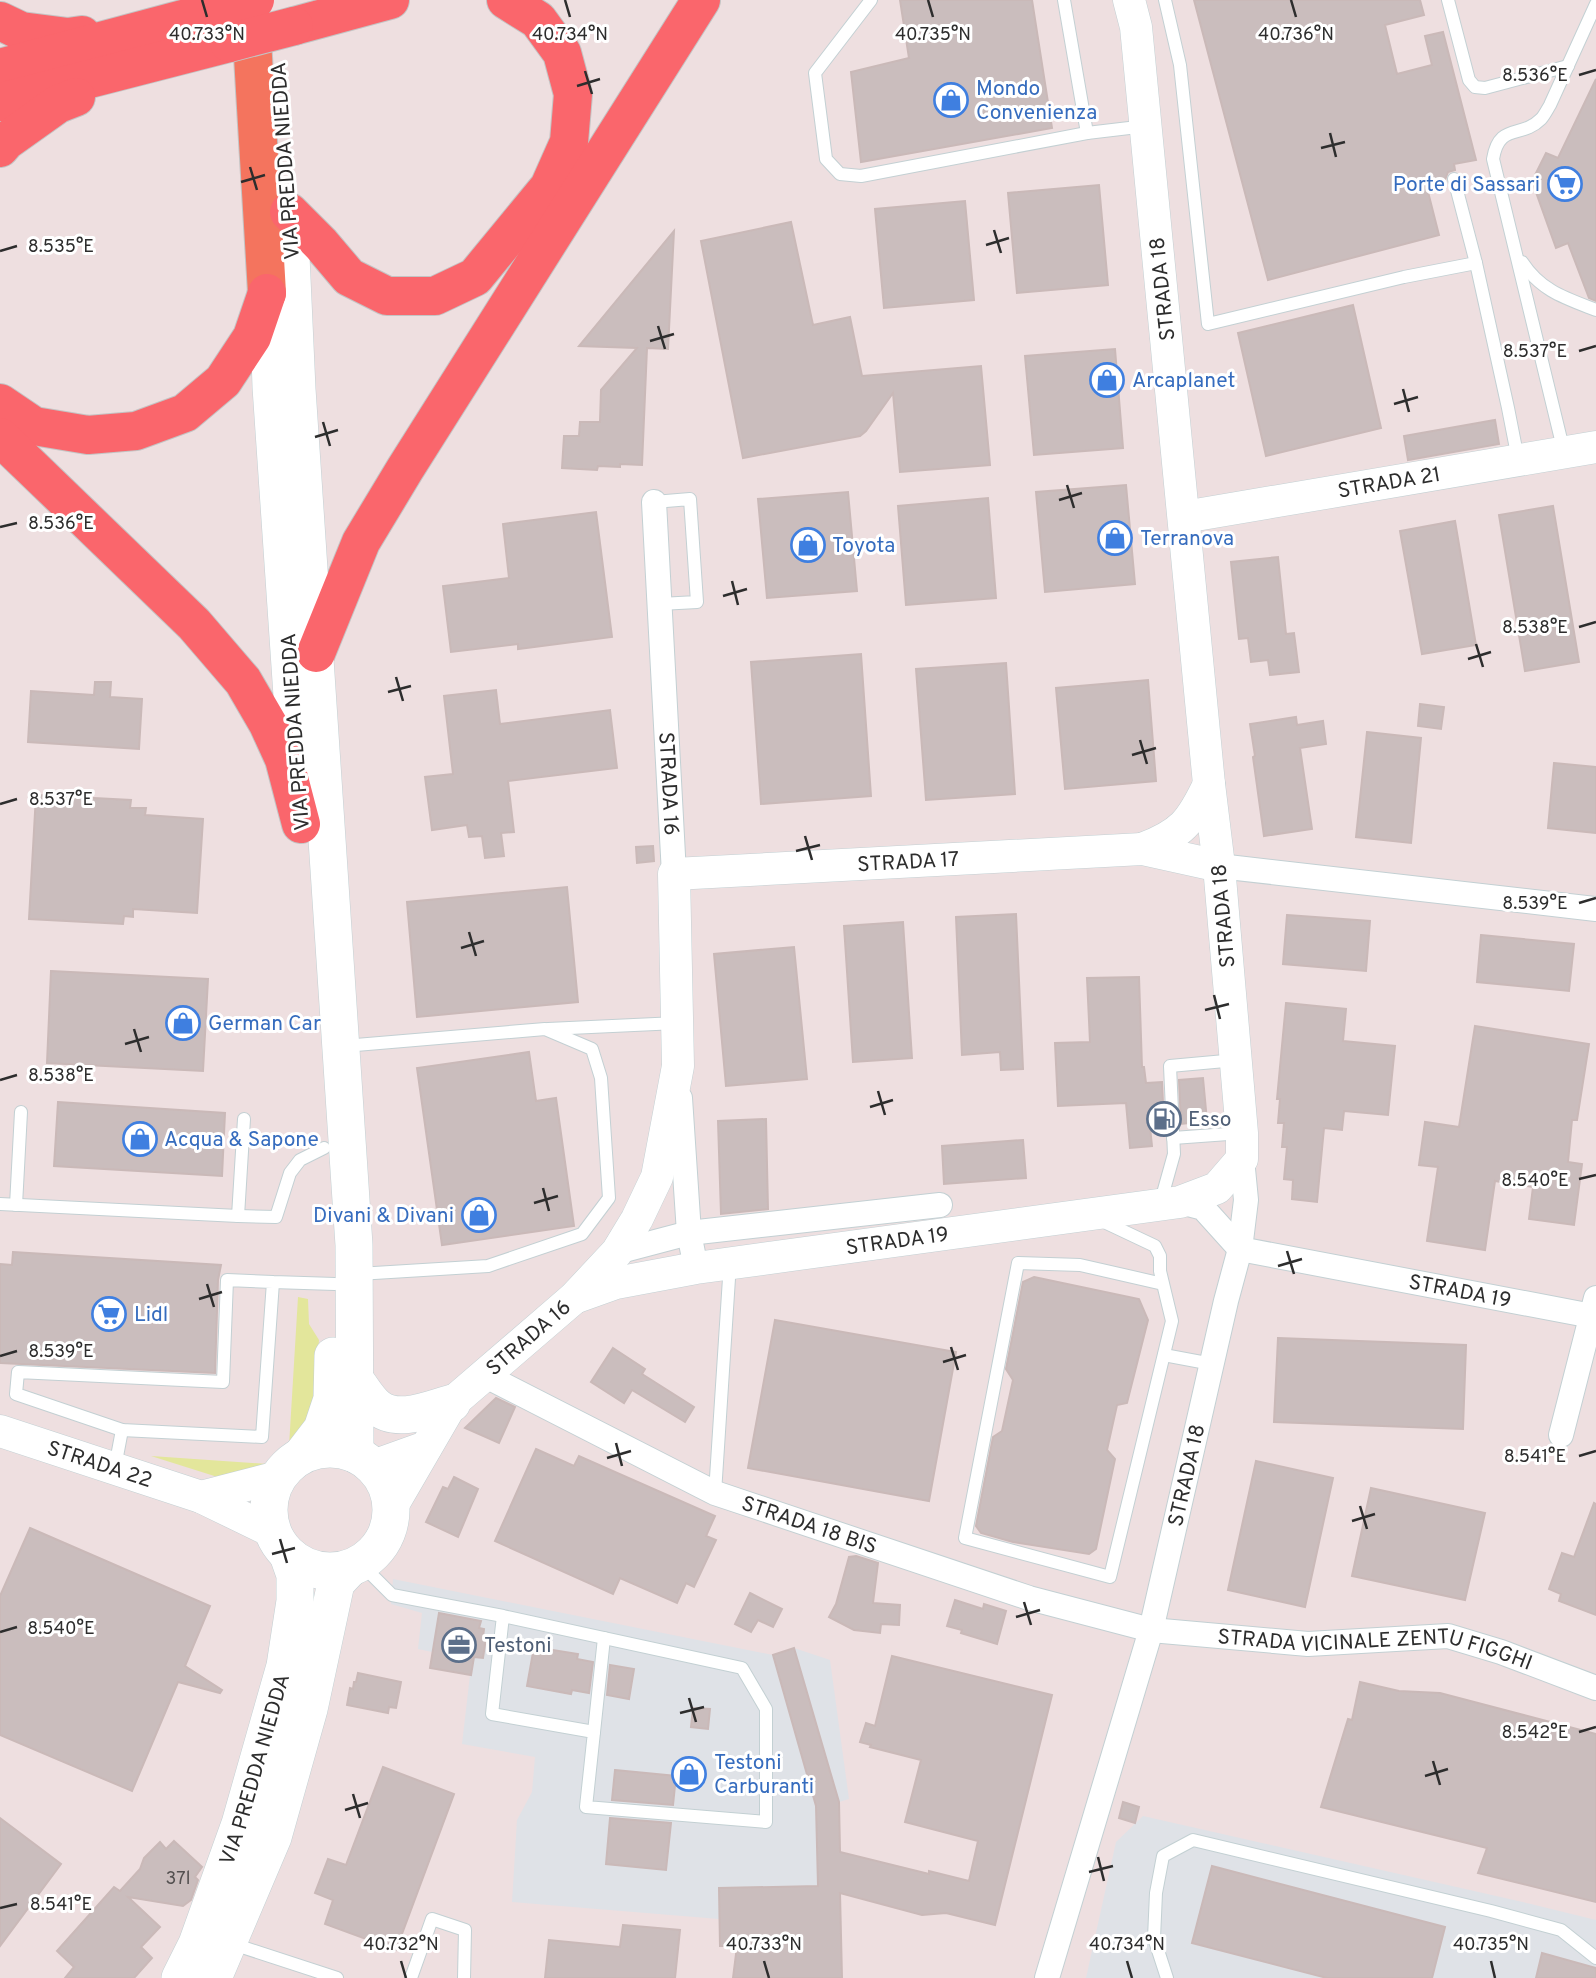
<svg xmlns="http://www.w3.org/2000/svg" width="1596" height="1978" font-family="Overpass,sans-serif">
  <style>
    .industrial { fill: #dfe2e7 }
    .green { fill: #e3e69b }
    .building { fill: #cabdbd; stroke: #cab9b8; stroke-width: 2 }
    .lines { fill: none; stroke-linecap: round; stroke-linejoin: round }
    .service-casing { stroke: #c3d0d3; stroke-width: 14 }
    .minor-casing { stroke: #c3d0d3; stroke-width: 26 }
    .tertiary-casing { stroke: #c3d0d3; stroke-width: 33 }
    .secondary-casing { stroke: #c3d0d3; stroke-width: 38 }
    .primary-casing { stroke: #c4c4c4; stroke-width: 40 }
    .trunk-casing { stroke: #c4c4c4; stroke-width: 40 }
    .service { stroke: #fff; stroke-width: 12 }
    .minor { stroke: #fff; stroke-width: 24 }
    .tertiary { stroke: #fff; stroke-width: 32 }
    .secondary { stroke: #fff; stroke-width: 37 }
    .primary { stroke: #f4745e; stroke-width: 38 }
    .trunk { stroke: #fa666c; stroke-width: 38 }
    .trunk-bridge-casing { stroke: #c4c4c4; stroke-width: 40; stroke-linecap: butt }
    .trunk-bridge { stroke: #fa666c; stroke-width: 38 }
    .ticks { fill: none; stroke: #2d2d2d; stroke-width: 2.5 }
    .labels { text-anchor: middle; stroke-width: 6; stroke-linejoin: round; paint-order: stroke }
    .number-label { font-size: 18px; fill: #545151 }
    .shop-label { font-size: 21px; fill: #366cbe; stroke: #fff; text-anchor: start }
    .street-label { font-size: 21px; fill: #2d2d2d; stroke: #fff }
    .service-label { font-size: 21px; fill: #4e5e75; stroke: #fff; text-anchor: start }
    .ticks-label { font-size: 18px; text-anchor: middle; fill: #2d2d2d; stroke: #fff; stroke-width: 6; stroke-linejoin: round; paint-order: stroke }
  </style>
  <rect width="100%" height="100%" fill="#eedfe0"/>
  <g class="industrial">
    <path d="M393 1579 773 1655 794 1648 830 1660 849 1799 839 1802 841 1944 720 1946 719 1919 512 1902 517 1820 532 1792 535 1757 462 1744 470 1675 430 1668 432 1652 418 1649 422 1613 391 1604Z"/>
    <path d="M1143 1816 1531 1904 1596 1920V1978H1086L1116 1842Z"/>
  </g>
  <g class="green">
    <path d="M298 1297 308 1299 309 1324 319 1340 313 1413 289 1446Z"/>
    <path d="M151 1456 268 1464 227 1480Z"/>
  </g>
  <g class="building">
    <path d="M900 0H1032L1052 128 861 162 851 72 909 58Z"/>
    <path d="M1194 0H1420L1424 15 1385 25 1397 74 1432 65 1425 36 1443 32 1476 160 1454 164 1455 170 1448 172 1445 180 1426 184 1439 235 1268 280Z"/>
    <path d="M1596 79V301L1589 298 1568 243 1556 248 1532 181 1546 153 1558 158Z"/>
    <path d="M1099 185 1108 285 1017 293 1008 193Z"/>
    <path d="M965 201 974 300 884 308 875 209Z"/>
    <path d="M791 222 813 325 850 317 862 376 981 366 990 465 900 472 893 393 866 431 860 436 743 458 701 241Z"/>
    <path d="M674 231 668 349 647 348 642 465 620 464V467L598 466 597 470 562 468 564 436H579L580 422H600L601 390 637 348 579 346Z"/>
    <path d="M1353 305 1381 428 1266 456 1238 333Z"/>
    <path d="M1115 349 1123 448 1034 455 1025 356Z"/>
    <path d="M1495 420 1499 444 1408 460 1404 436Z"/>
    <path d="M1126 485 1135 584 1045 592 1036 492Z"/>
    <path d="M848 492 857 591 767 598 758 499Z"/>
    <path d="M988 498 996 598 906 605 898 506Z"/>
    <path d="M1553 506 1579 662 1525 671 1499 515Z"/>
    <path d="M596 512 612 637 518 649V644L451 652 443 586 509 578 503 524Z"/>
    <path d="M1455 521 1476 645 1422 654 1400 531Z"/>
    <path d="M1278 557 1286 634 1294 633 1299 672 1270 675 1268 660 1251 662 1248 638 1239 639 1231 562Z"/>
    <path d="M861 654 871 796 761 804 751 662Z"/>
    <path d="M1006 663 1015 794 926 800 916 669Z"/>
    <path d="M1148 680 1156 781 1065 789 1056 688Z"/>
    <path d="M95 682H111L110 697 142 699 139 749 28 742 31 691 94 695Z"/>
    <path d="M496 690 500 724 610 710 617 768 508 781 514 832 501 833 504 856 485 858 482 836 469 837 467 825 432 830 425 777 453 774 444 696Z"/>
    <path d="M1420 704 1444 707 1441 729 1418 726Z"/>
    <path d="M1296 717 1297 725 1323 721 1326 744 1300 748 1312 829 1264 836 1253 757 1255 756 1250 724Z"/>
    <path d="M1367 732 1421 738 1411 843 1356 837Z"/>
    <path d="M1554 763 1596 767V833L1548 828Z"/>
    <path d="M36 795 131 800 130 808H146L145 815 203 819 197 913 133 909V917L124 916 123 924 29 919Z"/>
    <path d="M653 846 654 861 637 863 636 847Z"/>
    <path d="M567 887 578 1002 417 1017 407 902Z"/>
    <path d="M1016 914 1023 1069 1001 1070 1000 1052 962 1055 956 917Z"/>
    <path d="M1287 915 1370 921 1366 971 1283 964Z"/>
    <path d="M903 922 912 1058 853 1062 844 926Z"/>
    <path d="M1481 935 1574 944 1569 991 1477 982Z"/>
    <path d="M794 947 807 1079 726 1086 714 954Z"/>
    <path d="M51 971 208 979 203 1071 47 1063Z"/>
    <path d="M1139 977 1142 1067H1144L1146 1083 1162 1082 1164 1125 1150 1127 1152 1146 1130 1148 1126 1103 1058 1106 1055 1043 1090 1042 1087 978Z"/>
    <path d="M1286 1003 1346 1009 1343 1041 1395 1046 1388 1115 1344 1111 1342 1130 1324 1128 1317 1202 1292 1199 1293 1180 1284 1179 1287 1147H1282L1284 1123H1278L1280 1099H1277Z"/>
    <path d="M1475 1026 1589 1044 1577 1120H1572L1568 1162 1582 1164 1574 1225 1529 1219 1533 1187 1495 1181 1485 1250 1427 1241 1438 1167 1419 1165 1425 1122 1459 1127Z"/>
    <path d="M529 1052 536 1101 556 1098 574 1226 442 1245 417 1068Z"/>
    <path d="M1203 1078 1207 1121 1181 1124 1179 1080Z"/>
    <path d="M58 1102 225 1113 222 1176 54 1166Z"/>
    <path d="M766 1119 768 1209 721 1214 718 1121Z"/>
    <path d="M1023 1140 1026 1178 944 1184 942 1146Z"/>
    <path d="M13 1252 221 1265 218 1280 215 1373 0 1363V1264L12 1265Z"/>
    <path d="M1034 1277 1139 1299 1148 1320 1127 1403 1117 1405 1107 1450 1115 1459 1096 1549 1089 1554 1013 1542 981 1533 976 1526 993 1437 1002 1431 1013 1380 1006 1369 1023 1282Z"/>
    <path d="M775 1320 956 1352 929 1501 748 1468Z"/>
    <path d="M1278 1338 1466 1345 1463 1429 1274 1422Z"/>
    <path d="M613 1348 645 1369 642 1374 694 1407 685 1422 632 1390 624 1403 591 1382Z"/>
    <path d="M496 1398 515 1407 499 1443 465 1428Z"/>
    <path d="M536 1449 574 1466 579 1456 715 1516 706 1536 716 1540 694 1587 686 1583 677 1603 620 1578 613 1594 495 1541Z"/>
    <path d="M1256 1461 1333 1478 1305 1607 1228 1590Z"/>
    <path d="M454 1477 478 1489 458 1537 426 1522 443 1487 448 1489Z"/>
    <path d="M1371 1488 1485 1513 1465 1600 1352 1576Z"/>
    <path d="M1594 1503 1596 1504V1615L1559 1601 1561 1594 1549 1589 1562 1553 1574 1557Z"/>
    <path d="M30 1528 210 1606 185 1666 222 1690 220 1693 178 1682 132 1791 0 1735V1596Z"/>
    <path d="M856 1556 878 1563 873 1603 900 1605 899 1625 881 1624 880 1633 854 1630 829 1617 836 1604 849 1557Z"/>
    <path d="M750 1593 782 1609 773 1627 758 1620 751 1632 735 1624Z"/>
    <path d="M955 1600 983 1609 984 1604 1006 1611 997 1644 961 1633 962 1630 947 1626Z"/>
    <path d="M439 1613 481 1621 479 1628 484 1629 483 1637 486 1638 483 1658 474 1657 471 1675 430 1668Z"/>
    <path d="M534 1647 578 1654 577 1659 593 1662 589 1693 572 1690 571 1694 527 1686Z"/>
    <path d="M794 1648 839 1802 840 1852 929 1874V1871L969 1881 978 1841 905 1822 921 1760 870 1747 871 1745 860 1742 866 1723 875 1726 892 1656 1052 1695 995 1925 946 1913 922 1915 840 1893 842 1978H733L737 1946H720L719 1888 818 1886 816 1806 773 1655Z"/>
    <path d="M610 1665 634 1669 629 1699 607 1695Z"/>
    <path d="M358 1673 401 1682 396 1708 389 1707 388 1713 347 1705 350 1688 353 1689 354 1682H356Z"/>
    <path d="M1360 1682 1399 1691 1440 1693 1596 1734V1902L1478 1873 1487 1848 1321 1807 1348 1719 1352 1720Z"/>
    <path d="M693 1708 710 1709 708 1729 691 1727Z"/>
    <path d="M383 1767 454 1794 396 1950 325 1924 333 1900 315 1893 328 1859 346 1865Z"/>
    <path d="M615 1770 676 1776 673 1805 612 1800Z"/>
    <path d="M1123 1802 1139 1807 1135 1823 1119 1818Z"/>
    <path d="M0 1818 61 1864 0 1946Z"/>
    <path d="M610 1818 671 1823 666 1870 606 1864Z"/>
    <path d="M174 1841 202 1867 195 1877 198 1880 191 1900 183 1906 128 1897 160 1927 141 1947 152 1958 134 1978H65L74 1967 57 1951 114 1887 120 1891 140 1869 144 1858 160 1842 166 1849Z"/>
    <path d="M1212 1866 1445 1927 1432 1978H1327L1192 1943Z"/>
    <path d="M623 1925 680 1930 675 1978H545L549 1940 620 1947Z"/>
    <path d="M1542 1953 1596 1968V1978H1536Z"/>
  </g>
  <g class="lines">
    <g class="service-casing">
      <g id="service">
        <path d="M871 0 815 73 826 159 840 174 861 176 1087 133 1146 126"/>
        <path d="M1064 0 1087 133"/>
        <path d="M1165 0 1180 65 1208 324 1404 277 1476 263 1508 408 1518 459"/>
        <path d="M1448 0 1469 80 1475 87 1485 88 1568 66"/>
        <path d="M1454 179 1476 263"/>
        <path d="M1522 262C1541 291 1565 298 1596 310"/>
        <path d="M1564 452 1493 159C1499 122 1521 139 1541 119 1544 116 1547 110 1550 105L1596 4"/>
        <path d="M654 502 690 499 697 602 660 604"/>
        <path d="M548 1029 677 1023"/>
        <path d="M344 1046 545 1029 592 1049 601 1078 609 1198 582 1234 488 1266 358 1274"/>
        <path d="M1173 1138 1242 1133"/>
        <path d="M0 1204 238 1216 244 1119"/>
        <path d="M1160 1204 1174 1154 1170 1066 1236 1060"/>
        <path d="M16 1205 21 1112"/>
        <path d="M238 1216 276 1217 290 1173 300 1160 324 1148"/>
        <path d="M1100 1220 1155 1246 1160 1256V1271L1172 1321 1110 1577 965 1538 1018 1263 1080 1265 1163 1284"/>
        <path d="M273 1282 227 1280 223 1382 18 1372 16 1394 122 1430 262 1437 273 1282 335 1284"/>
        <path d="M1164 1355 1212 1364"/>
        <path d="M115 1467 122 1430"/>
        <path d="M715 1493 730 1263"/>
        <path d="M360 1563 392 1595 503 1616 492 1714 594 1732 586 1807 766 1822V1709L742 1668 503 1616"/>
        <path d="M594 1732 604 1638"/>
        <path d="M233 1944 337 1978"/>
        <path d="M411 1978 432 1919 465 1930 464 1978"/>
        <path d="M1167 1978 1154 1938 1156 1893 1163 1856 1193 1840 1491 1911 1561 1930 1596 1958"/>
      </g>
    </g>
    <g class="minor-casing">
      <g id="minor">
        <path id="s1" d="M654 502 674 874"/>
        <path d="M1219 866 1596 909"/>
        <path d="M680 1098 689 1233 696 1268"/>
        <path id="s2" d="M1180 1202 1203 1208 1240 1249 1592 1316"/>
        <path d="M617 1252 689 1233 940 1205"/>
        <path id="s3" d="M484 1375 715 1493 1029 1598 1151 1630 1308 1644 1448 1636 1501 1652 1596 1688"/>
        <path d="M1561 1435 1596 1298"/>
        <path id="s4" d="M1047 1978 1151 1630 1226 1301 1240 1249 1246 1200 1242 1159"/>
      </g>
    </g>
    <g class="tertiary-casing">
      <g id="tertiary">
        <path id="s5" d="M1184 517 1596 447"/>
        <path d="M1142 849C1182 834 1191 822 1209 784"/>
        <path id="s6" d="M574 1298 616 1283 696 1268 1180 1202 1217 1188 1242 1159V1133L1219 866 1209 784 1136 27 1129 0"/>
        <path id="s7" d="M0 1431 201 1497 273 1532"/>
        <path d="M373 1466 426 1447"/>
        <path d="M201 1497 278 1477"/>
        <path id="s8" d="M391 1508 452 1403 574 1298 617 1252 637 1219 657 1177 678 1066 674 874 1142 849 1219 866"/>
      </g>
    </g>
    <g class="secondary-casing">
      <g id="secondary">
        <path d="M289 212 297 389 354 1245 355 1454"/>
        <path d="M268 295 271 387 296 754"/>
        <path d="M355 1380C362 1388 368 1400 377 1407 397 1424 430 1409 452 1403"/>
        <circle cx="330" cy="1510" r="61"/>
        <path d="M302 1455 322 1429 332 1399 333 1356"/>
        <path id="s9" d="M180 1978 197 1944 240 1824 285 1666 295 1601V1575L288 1555"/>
        <path d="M213 1978 273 1837 309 1709 336 1583 350 1568"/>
      </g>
    </g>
    <g class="primary-casing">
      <path id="primary" d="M250 6 267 293"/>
    </g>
    <g class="trunk-casing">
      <g id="trunk">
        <path d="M0 21 21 31 68 37 82 35"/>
        <path d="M294 26 390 0"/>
        <path d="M0 68 224 8"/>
        <path d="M0 102 229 43"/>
        <path d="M0 148 6 141 58 104 76 97"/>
        <path d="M289 212 321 244 349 277 387 296H435L475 277 549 187 569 142 573 94 562 53 538 20 506 0"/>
        <path d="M0 403 34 426 88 435 136 431 185 413 223 381 252 337 267 293"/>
        <path d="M0 437 194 624 243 681 268 724 284 759 301 824"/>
        <path d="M316 653 361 542 405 469 701 0"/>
      </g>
    </g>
    <use href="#service" class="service"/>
    <use href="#minor" class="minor"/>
    <use href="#tertiary" class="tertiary"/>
    <use href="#secondary" class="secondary"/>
    <use href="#primary" class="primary"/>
    <use href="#trunk" class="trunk"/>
    <g class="trunk-bridge-casing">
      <g id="trunk-bridge">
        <path d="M224 8 255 0"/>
        <path d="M229 43 294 26"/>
      </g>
    </g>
    <use href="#trunk-bridge" class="trunk-bridge"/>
  </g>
  <path class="ticks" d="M202 0 207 17M565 0 570 17M928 0 933 17M1291 0 1296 17M585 71 592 94M1579 75 1596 70M577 86 600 79M1330 133 1336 157M1321 148 1345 142M250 167 257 190M241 182 265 175M994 230 1001 253M986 245 1009 238M0 251 17 246M658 326 665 349M650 341 674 334M1579 351 1596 346M1403 389 1409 412M1394 404 1418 397M323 422 330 446M315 437 338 430M1067 485 1074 508M1059 500 1082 493M0 527 17 523M732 581 738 605M723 596 747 589M1579 627 1596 622M1476 644 1483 667M1468 659 1491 652M396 677 403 701M388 692 411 686M1140 740 1147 764M1132 755 1156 748M0 804 17 799M805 836 812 860M796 851 820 845M1579 903 1596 898M469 932 476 956M461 948 484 941M1214 995 1220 1019M1205 1010 1229 1004M134 1029 141 1052M125 1044 149 1037M0 1080 17 1075M878 1091 885 1115M870 1107 893 1100M1579 1179 1596 1175M543 1188 549 1211M534 1203 558 1196M1287 1251 1294 1274M1278 1266 1302 1259M207 1284 214 1307M199 1299 222 1292M951 1347 958 1370M0 1356 17 1351M943 1362 966 1355M616 1443 622 1466M1579 1456 1596 1451M607 1458 631 1451M1360 1506 1367 1529M1352 1521 1375 1514M280 1539 287 1563M272 1554 295 1548M1024 1602 1031 1625M1016 1617 1040 1610M0 1632 17 1627M689 1698 696 1722M680 1713 704 1707M1579 1732 1596 1727M1433 1761 1440 1785M1425 1776 1448 1769M353 1794 360 1818M345 1810 368 1803M1098 1857 1104 1881M1089 1872 1113 1866M0 1908 17 1904M401 1961 406 1978M764 1961 769 1978M1127 1961 1132 1978M1491 1961 1495 1978"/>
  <defs>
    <g id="shop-ring" transform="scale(1.75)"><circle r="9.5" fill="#fff" stroke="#3f7fe0" stroke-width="1.5"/><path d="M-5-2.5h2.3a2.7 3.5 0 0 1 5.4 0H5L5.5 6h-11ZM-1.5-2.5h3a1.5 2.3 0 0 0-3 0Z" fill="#3f7fe0"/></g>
    <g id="supermarket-ring" transform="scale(1.75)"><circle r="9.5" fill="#fff" stroke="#3f7fe0" stroke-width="1.5"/><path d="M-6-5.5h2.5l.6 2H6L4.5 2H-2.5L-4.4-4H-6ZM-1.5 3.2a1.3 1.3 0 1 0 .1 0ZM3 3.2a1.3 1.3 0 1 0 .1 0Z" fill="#3f7fe0"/></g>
    <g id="fuel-ring" transform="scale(1.75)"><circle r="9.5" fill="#fff" stroke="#5c6f8a" stroke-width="1.5"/><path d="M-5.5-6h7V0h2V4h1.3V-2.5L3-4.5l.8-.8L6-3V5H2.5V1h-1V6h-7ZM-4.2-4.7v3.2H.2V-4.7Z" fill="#5c6f8a"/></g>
    <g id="office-ring" transform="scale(1.75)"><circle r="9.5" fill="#fff" stroke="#5c6f8a" stroke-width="1.5"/><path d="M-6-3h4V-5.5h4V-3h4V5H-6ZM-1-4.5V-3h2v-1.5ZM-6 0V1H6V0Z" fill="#5c6f8a"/></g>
  </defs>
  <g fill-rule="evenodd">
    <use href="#shop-ring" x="951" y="100"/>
    <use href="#supermarket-ring" x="1565" y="184"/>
    <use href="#shop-ring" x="1107" y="380"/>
    <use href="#shop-ring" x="1115" y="538"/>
    <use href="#shop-ring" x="808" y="545"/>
    <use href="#shop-ring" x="183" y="1023"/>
    <use href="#fuel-ring" x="1164" y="1119"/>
    <use href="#shop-ring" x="140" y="1139"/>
    <use href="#shop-ring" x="479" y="1215"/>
    <use href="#supermarket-ring" x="109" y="1314"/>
    <use href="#office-ring" x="459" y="1645"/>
    <use href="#shop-ring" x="689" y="1774"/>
  </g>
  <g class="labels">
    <g class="number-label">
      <text x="178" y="1884">37l</text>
    </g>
    <g class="shop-label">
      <text x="976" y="95">Mondo<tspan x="976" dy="24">Convenienza</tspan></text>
      <text x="1540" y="191" text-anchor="end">Porte di Sassari</text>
      <text x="1132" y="387">Arcaplanet</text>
      <text x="1140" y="545">Terranova</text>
      <text x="832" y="552">Toyota</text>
      <text x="208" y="1030">German Car</text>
      <text x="164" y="1146">Acqua &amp; Sapone</text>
      <text x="454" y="1222" text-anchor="end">Divani &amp; Divani</text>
      <text x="134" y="1321">Lidl</text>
      <text x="714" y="1769">Testoni<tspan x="714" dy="24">Carburanti</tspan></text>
    </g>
    <g class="street-label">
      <text transform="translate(285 161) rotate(-94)" y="7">VIA PREDDA NIEDDA</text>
      <text transform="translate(1162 289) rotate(-96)" y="7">STRADA 18</text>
      <text dy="7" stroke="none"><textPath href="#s5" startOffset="208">STRADA 21</textPath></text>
      <text transform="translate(295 732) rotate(-94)" y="7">VIA PREDDA NIEDDA</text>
      <text dy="7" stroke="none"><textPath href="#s1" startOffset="282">STRADA 16</textPath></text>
      <text dy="7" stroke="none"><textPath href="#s8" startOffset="970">STRADA 17</textPath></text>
      <text transform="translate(1223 916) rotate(-95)" y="7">STRADA 18</text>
      <text dy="7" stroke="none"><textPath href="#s6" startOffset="329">STRADA 19</textPath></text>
      <text dy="7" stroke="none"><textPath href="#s2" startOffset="303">STRADA 19</textPath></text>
      <text dy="7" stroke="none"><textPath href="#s8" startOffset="222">STRADA 16</textPath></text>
      <text dy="7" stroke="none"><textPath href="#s7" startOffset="105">STRADA 22</textPath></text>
      <text dy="7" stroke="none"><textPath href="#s4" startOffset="522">STRADA 18</textPath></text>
      <text dy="7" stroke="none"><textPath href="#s3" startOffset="359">STRADA 18 BIS</textPath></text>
      <text dy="7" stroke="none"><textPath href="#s3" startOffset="943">STRADA VICINALE ZENTU FIGGHI</textPath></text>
      <text dy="7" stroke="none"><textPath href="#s9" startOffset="222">VIA PREDDA NIEDDA</textPath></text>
    </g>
    <g class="service-label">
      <text x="1188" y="1126">Esso</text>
      <text x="484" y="1652">Testoni</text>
    </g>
  </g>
  <g class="ticks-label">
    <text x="207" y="40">40.733°N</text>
    <text x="570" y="40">40.734°N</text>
    <text x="933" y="40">40.735°N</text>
    <text x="1296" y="40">40.736°N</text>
    <text x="1535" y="81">8.536°E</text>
    <text x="61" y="252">8.535°E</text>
    <text x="1535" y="357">8.537°E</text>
    <text x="61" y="529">8.536°E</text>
    <text x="1535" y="633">8.538°E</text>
    <text x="61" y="805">8.537°E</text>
    <text x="1535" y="909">8.539°E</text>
    <text x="61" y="1081">8.538°E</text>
    <text x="1535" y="1186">8.540°E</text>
    <text x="61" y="1357">8.539°E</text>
    <text x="1535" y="1462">8.541°E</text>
    <text x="61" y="1634">8.540°E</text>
    <text x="1535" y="1738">8.542°E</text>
    <text x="61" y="1910">8.541°E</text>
    <text x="401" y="1950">40.732°N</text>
    <text x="764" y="1950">40.733°N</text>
    <text x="1127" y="1950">40.734°N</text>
    <text x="1491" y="1950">40.735°N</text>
  </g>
</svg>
